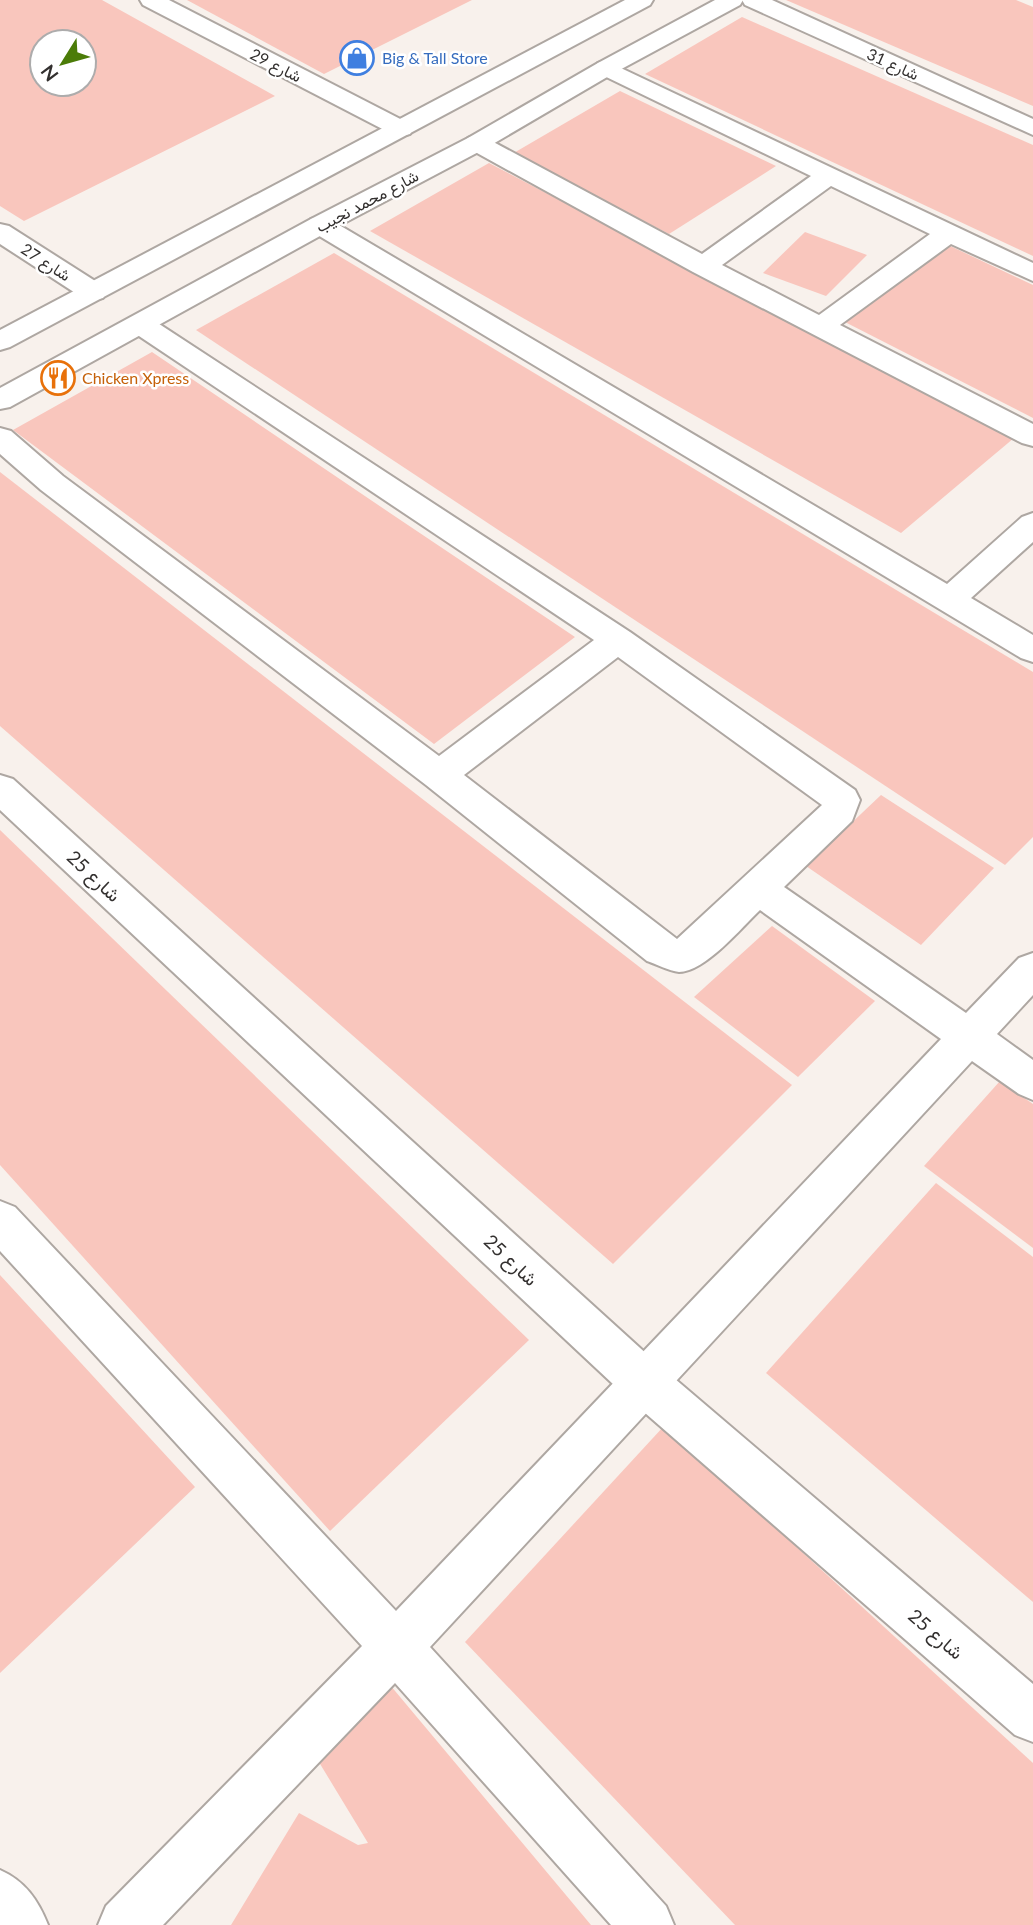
<svg xmlns="http://www.w3.org/2000/svg" width="1033" height="1925" font-family="Lato,Vazirmatn,sans-serif">
  <style>
    .building { fill: #f9c6bd; fill-rule: evenodd }
    .lines { fill: none; stroke-linecap: round; stroke-linejoin: round }
    .minor-casing { stroke: #aea7a2; stroke-width: 4 }
    .tertiary-casing { stroke: #aea7a2; stroke-width: 4 }
    .secondary-casing { stroke: #aea7a2; stroke-width: 4 }
    .minor { fill: #fff; fill-rule: evenodd }
    .tertiary { fill: #fff; fill-rule: evenodd }
    .secondary { fill: #fff; fill-rule: evenodd }
    .labels { text-anchor: middle; stroke-width: 5; stroke-linejoin: round; paint-order: stroke }
    .far-shop-label { font-size: 16px; fill: #366cbe; stroke: #fff; text-anchor: start }
    .far-street-label { font-size: 16px; fill: #33302f; stroke: #fff }
    .far-food-label { font-size: 16px; fill: #c56008; stroke: #fff; text-anchor: start }
    .street-label { font-size: 19px; fill: #33302f; stroke: #fff }
  </style>
  <rect width="100%" height="100%" fill="#f8f1ec"/>
  <g class="building">
    <path d="M0 0H102L275 96 24 221 0 206ZM42 42H84V84H42Z"/>
    <path d="M187 0H472L324 74Z"/>
    <path d="M786 0H1016L1033 7V106Z"/>
    <path d="M742 17 1033 145V256L645 74Z"/>
    <path d="M620 91 776 166 669 234 512 154Z"/>
    <path d="M489 163 1014 438 901 533 370 231Z"/>
    <path d="M805 232 867 255 826 296 763 273Z"/>
    <path d="M946 244 1033 285V418L841 320Z"/>
    <path d="M334 253 1033 672V837L1005 865 196 330Z"/>
    <path d="M152 352 390 513 575 637 434 744 13 430Z"/>
    <path d="M0 472 792 1085 613 1264 0 726Z"/>
    <path d="M881 795 994 868 921 945 806 866Z"/>
    <path d="M0 830 529 1340 330 1531 0 1165Z"/>
    <path d="M772 926 875 1001 798 1077 694 997Z"/>
    <path d="M1000 1081 1033 1104V1248L924 1166Z"/>
    <path d="M936 1183 1033 1257V1602L766 1373Z"/>
    <path d="M0 1275 195 1487 0 1673Z"/>
    <path d="M664 1426 1033 1763V1925H735L465 1642Z"/>
    <path d="M380 1673 591 1925H231L299 1813 358 1845 368 1843 311 1749Z"/>
  </g>
  <g class="lines">
    <g class="minor-casing">
      <g id="minor">
        <path d="M140 0H169L410 124 413 129 410 134 401 136 392 134 143 5Z"/>
        <path d="M742 0H772L1033 119V135L745 5Z"/>
        <path d="M606 61 1033 263V281L951 244 840 325 1033 424V446L1022 443 693 272 468 148 464 143 468 138 477 135 486 138 702 254 811 176 598 73 594 68 598 63ZM831 186 930 234 819 315 722 265Z"/>
        <path d="M320 217 329 219 947 584 1022 517 1033 513V542L971 598 1033 635V662L1021 658 311 231 307 225 311 219Z"/>
        <path d="M0 224 9 226 103 286 107 292 103 298 93 300 83 298 0 244Z"/>
        <path d="M140 315 150 318 630 632 855 790 860 800 852 821 784 887 966 1013 1019 958 1033 953V995L997 1034 1033 1060V1100L1019 1094 972 1061 430 1647 666 1906 674 1925H611L395 1683 163 1925H98L106 1906 362 1646 0 1251V1201L15 1207 396 1611 941 1039 760 910C742 927 705 972 679 972 669 971 656 964 647 961L426 785 41 490 0 454V428L11 431 63 476 439 756 594 640 130 330 126 324 130 318ZM618 657 822 805 677 939 464 775Z"/>
        <path d="M0 1870C25 1881 38 1900 48 1925H0Z"/>
      </g>
    </g>
    <g class="tertiary-casing">
      <path id="tertiary" d="M0 775 13 779 661 1367 1033 1684V1742L1015 1735 629 1399 0 810Z"/>
    </g>
    <g class="secondary-casing">
      <g id="secondary">
        <path d="M625 0H653L650 5 10 347 0 350V330Z"/>
        <path d="M715 0H743L740 5 614 73 486 148 329 231 10 407 0 409V388L311 219 468 138 598 63Z"/>
      </g>
    </g>
    <use href="#minor" class="minor"/>
    <use href="#tertiary" class="tertiary"/>
    <use href="#secondary" class="secondary"/>
  </g>
  <defs>
    <g id="shop-ring" transform="scale(1.75)"><circle r="9.5" fill="#fff" stroke="#3f7fe0" stroke-width="1.5"/><path d="M-5-2.5h2.3a2.7 3.5 0 0 1 5.4 0H5L5.5 6h-11ZM-1.5-2.5h3a1.5 2.3 0 0 0-3 0Z" fill="#3f7fe0"/></g>
    <g id="restaurant-ring" transform="scale(1.75)"><circle r="9.5" fill="#fff" stroke="#e8710a" stroke-width="1.5"/><path d="M-5-6h1v4h1v-4h1v4h1v-4h1v5L-1.5 .5V6h-2V.5L-5-1ZM5-6V6H3V1.5H1.5Q1.5-4 5-6Z" fill="#e8710a"/></g>
  </defs>
  <g fill-rule="evenodd">
    <use href="#shop-ring" x="357" y="58"/>
    <use href="#restaurant-ring" x="58" y="378"/>
  </g>
  <g class="labels">
    <g class="far-shop-label">
      <text x="382" y="64">Big &amp; Tall Store</text>
    </g>
    <g class="far-street-label">
      <text transform="translate(893 64) rotate(24)" y="6">شارع 31</text>
      <text transform="translate(276 65) rotate(27)" y="6">شارع 29</text>
      <text transform="translate(367 201) rotate(-28)" y="6">شارع محمد نجيب</text>
      <text transform="translate(46 262) rotate(33)" y="6">شارع 27</text>
    </g>
    <g class="far-food-label">
      <text x="82" y="384">Chicken Xpress</text>
    </g>
    <g class="street-label">
      <text transform="translate(94 876) rotate(43)" y="7">شارع 25</text>
      <text transform="translate(511 1260) rotate(43)" y="7">شارع 25</text>
      <text transform="translate(936 1634) rotate(41)" y="7">شارع 25</text>
    </g>
  </g>
  <g transform="translate(63 63) rotate(233)"><circle r="33" fill="#ffffff" stroke="#adacac" stroke-width="2"/>
  <path d="M0-5L12 26L0 18L-12 26Z" fill="#4b7c08"/>
  <text y="-10" font-size="19" font-weight="bold" text-anchor="middle" fill="#33302f">N</text>
  </g>
</svg>
